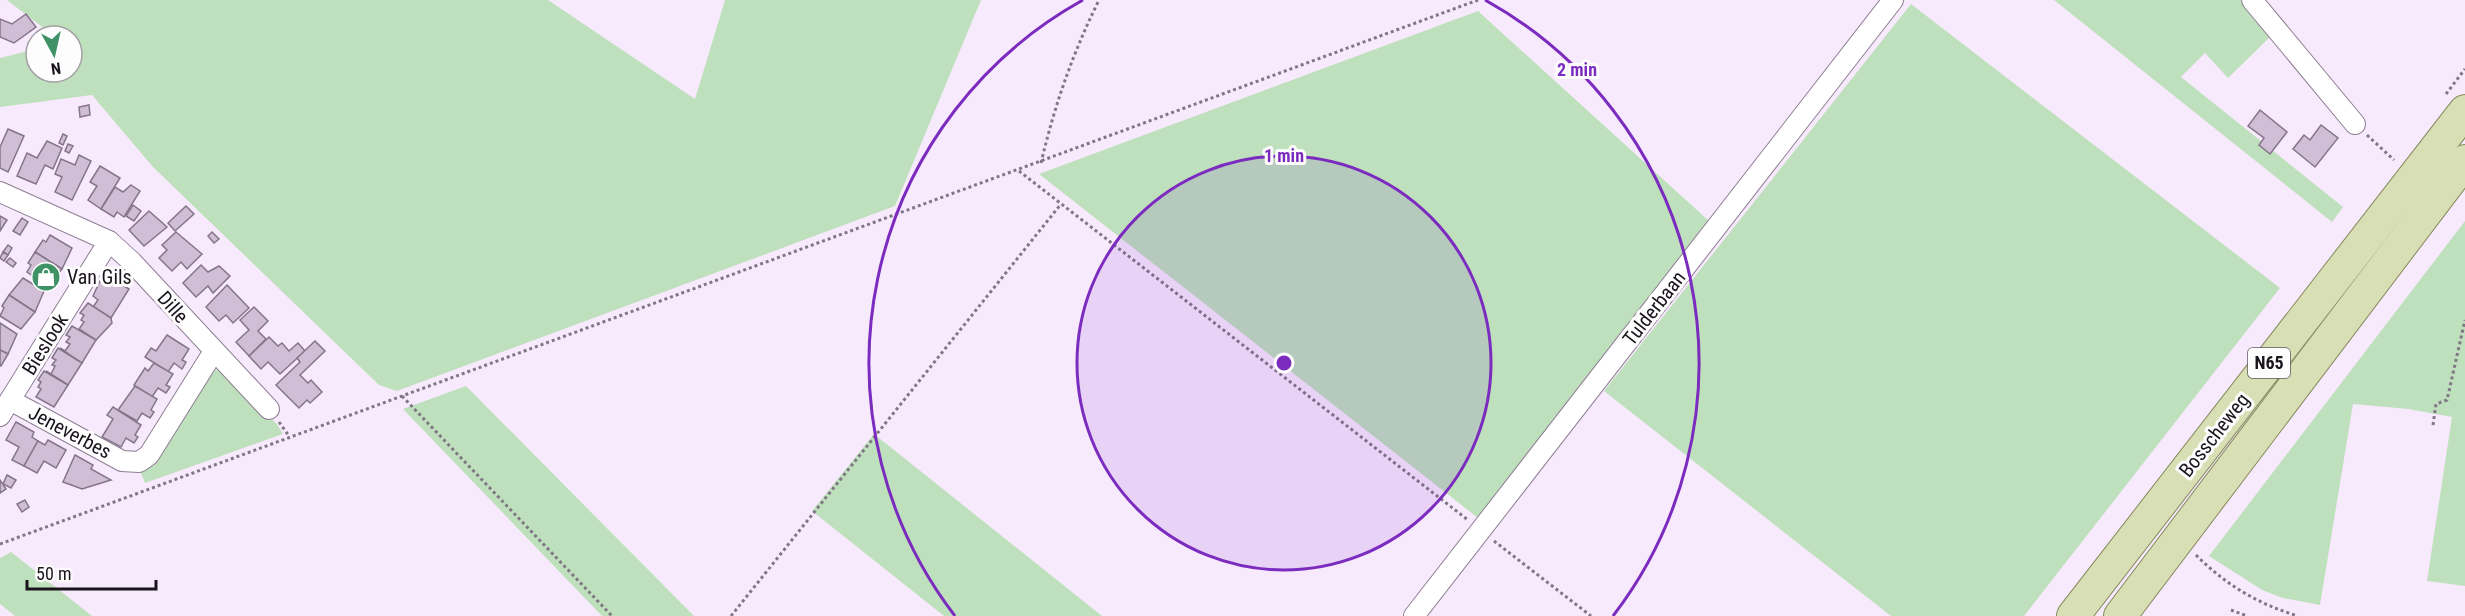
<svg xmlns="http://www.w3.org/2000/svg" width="2465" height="616" font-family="'Roboto Condensed',sans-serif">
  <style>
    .green { fill: #bfe0bd }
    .building { fill: #cfbed5; stroke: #84758a; stroke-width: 1.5 }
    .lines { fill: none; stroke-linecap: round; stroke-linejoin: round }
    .street-casing { stroke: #8e7e93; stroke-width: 22 }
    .primary-casing { stroke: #858a5e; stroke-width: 34 }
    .path { stroke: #807784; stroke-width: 3; stroke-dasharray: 3 3; stroke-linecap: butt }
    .street { stroke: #fff; stroke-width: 20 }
    .primary { stroke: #d8dfb4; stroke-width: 32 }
    .ring { fill: none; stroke: #7b2cbf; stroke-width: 3 }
    .labels { text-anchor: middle; stroke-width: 6; stroke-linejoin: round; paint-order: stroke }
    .shield { fill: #fdfdfd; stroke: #5e5a60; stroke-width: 1.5 }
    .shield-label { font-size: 18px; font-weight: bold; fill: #1a141c }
    .poi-label { font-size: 20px; fill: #1a141c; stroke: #fdfdfd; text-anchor: start }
    .street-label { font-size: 20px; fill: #1a141c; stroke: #fdfdfd }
    .centre { fill: #7b2cbf; stroke: #fdfdfd; stroke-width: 3 }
    .ring-label { font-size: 18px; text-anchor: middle; font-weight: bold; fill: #7b2cbf; stroke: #fdfdfd; stroke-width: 6; stroke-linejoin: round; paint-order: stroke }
  </style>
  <rect width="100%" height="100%" fill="#f8eafd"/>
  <g class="green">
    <path d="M7 0H548L695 99 725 0H981L895 206 397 391 379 385 153 167 92 95 0 107V58L36 49V72H72V36H54Z"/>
    <path d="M2054 0H2242L2271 36 2228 78 2205 53 2181 77 2343 207 2332 222Z"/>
    <path d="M1911 4 2280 288 2024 616H1891L1604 391Z"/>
    <path d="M1478 11 1709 221 1478 518 1039 174Z"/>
    <path d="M2465 221V586L2427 581 2452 417 2408 409 2353 404 2320 605 2283 598 2262 590 2209 556Z"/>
    <path d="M215 370 224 371 277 424 283 434 145 483 140 470Z"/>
    <path d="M466 386 694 616H602L403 409Z"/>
    <path d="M874 434 1102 616H944L812 511Z"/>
    <path d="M11 552 92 616H15L0 604V558Z"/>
  </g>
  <g class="building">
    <path d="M26 14 36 27 14 43 0 37V19L12 24Z"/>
    <path d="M89 105 90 115 80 117 79 107Z"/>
    <path d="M2260 110 2287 132 2270 154 2259 145 2264 138 2248 126Z"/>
    <path d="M2321 125 2338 138 2315 167 2293 149 2304 135 2310 140Z"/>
    <path d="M8 129 24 136 8 172 0 168V147Z"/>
    <path d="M63 134 67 136 63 145 59 143Z"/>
    <path d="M47 141 62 148 53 169 45 165 36 184 17 176 27 153 37 158Z"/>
    <path d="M68 144 73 146 69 153 65 151Z"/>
    <path d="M79 155 91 161 72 200 55 192 62 177 55 174 61 159 75 165Z"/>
    <path d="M100 166 120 178 101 209 88 200 97 186 90 182Z"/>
    <path d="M131 185 140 191 124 217 117 212 114 217 101 209 115 187 123 192Z"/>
    <path d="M133 205 141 211 134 221 126 216Z"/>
    <path d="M186 206 194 214 175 231 168 223Z"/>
    <path d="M149 211 167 227 144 246 129 230Z"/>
    <path d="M0 216 7 220 0 231Z"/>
    <path d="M22 218 28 222 20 235 13 231Z"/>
    <path d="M176 232 202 254 187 269 181 262 172 271 159 258 167 250 162 245Z"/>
    <path d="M212 232 219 239 214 243 208 236Z"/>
    <path d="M50 235 72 248 62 269 35 252 43 240 46 242Z"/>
    <path d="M8 245 12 248 8 255 3 252Z"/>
    <path d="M3 252 8 255 4 261 0 258Z"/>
    <path d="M35 252 62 269 48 286 27 272 31 265 28 263Z"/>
    <path d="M10 258 16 263 13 267 6 262Z"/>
    <path d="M201 265 208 272 219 266 230 276 213 293 208 286 196 297 183 283Z"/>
    <path d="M23 278 44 291 35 312 9 295Z"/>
    <path d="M113 279 129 289 111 318 93 307 98 300 93 296 100 281 109 285Z"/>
    <path d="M227 285 249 308 233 323 226 315 219 321 206 307Z"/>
    <path d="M9 295 35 312 21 329 0 316 4 308 2 306Z"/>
    <path d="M88 303 111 318 112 323 96 340 79 329 84 322 81 320 84 315 80 313Z"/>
    <path d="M254 307 268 321 258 331 266 339 249 356 236 342 249 330 240 320Z"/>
    <path d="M0 323 17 334 8 354 0 350Z"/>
    <path d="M72 326 96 340 82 363 60 348 65 351 70 344 66 342 70 337 66 335Z"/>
    <path d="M167 335 189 349 182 360 186 362 182 369 174 363 168 372 145 357 151 348 156 351Z"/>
    <path d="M269 337 278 346 282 343 289 351 298 343 305 351 280 374 268 362 261 369 249 356Z"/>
    <path d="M315 341 325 351 300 375 308 383 311 380 322 392 310 403 307 400 299 408 276 385 300 362 297 358Z"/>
    <path d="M58 348 82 363 68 385 46 371 51 374 55 366 52 365 56 360 52 358Z"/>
    <path d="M0 350 8 354 1 366H0Z"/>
    <path d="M154 363 173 374 166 385 170 387 166 393 158 388 152 397 134 385 145 368 148 371Z"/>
    <path d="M44 371 68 385 54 407 36 397 41 389 38 387 41 382 38 380Z"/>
    <path d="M135 386 157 399 151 410 154 412 150 418 142 413 137 421 118 410Z"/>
    <path d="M113 407 141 425 135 435 138 437 134 443 126 438 121 447 102 437 113 419 107 415Z"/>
    <path d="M16 422 34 432 32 437 38 441 24 466 12 460 19 447 6 440Z"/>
    <path d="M48 440 66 450 56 468 44 461 37 473 24 466 38 441 45 445Z"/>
    <path d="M75 455 93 465 91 469 111 480 82 489 63 482Z"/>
    <path d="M7 475 16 480 11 488 3 484Z"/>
    <path d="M0 480 6 489 0 493Z"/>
    <path d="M25 500 29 507 22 512 17 504Z"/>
  </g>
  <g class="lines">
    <g class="street-casing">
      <g id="street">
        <path d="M2252 0 2355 124"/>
        <path d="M0 192 109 241 132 262 269 409"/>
        <path d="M10 400 122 461 139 462 149 455 214 351"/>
        <path d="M0 416 109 241"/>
        <path d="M1414 616 1893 0"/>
      </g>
    </g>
    <g class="primary-casing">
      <g id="primary">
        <path d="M2073 616 2465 111"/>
        <path d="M2120 616 2465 161"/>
      </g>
    </g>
    <g class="path">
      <path d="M2446 94 2465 69"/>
      <path d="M2367 135 2394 160"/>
      <path d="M1041 163C1055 104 1072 55 1099 0"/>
      <path d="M1019 171 1468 520"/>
      <path d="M402 396 612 616"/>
      <path d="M279 422 289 436"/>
      <path d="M2433 425 2436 404 2447 400 2465 320"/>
      <path d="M1494 541 1591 616"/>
      <path d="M0 544 1478 0"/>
      <path d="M2196 555C2226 585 2258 604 2298 616"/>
      <path d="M2231 610 2247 616"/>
      <path d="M731 616 1061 204"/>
    </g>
    <use href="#street" class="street"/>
    <use href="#primary" class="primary"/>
  </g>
  <circle cx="1284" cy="363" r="207" fill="#7b2cbf" fill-opacity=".12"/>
  <g class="ring">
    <circle cx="1284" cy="363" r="207"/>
    <path d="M955 616A415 415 0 0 1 1083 0M1485 0A415 415 0 0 1 1613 616"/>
  </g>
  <defs>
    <g id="shop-disc" transform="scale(1.5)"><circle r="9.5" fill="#3f9265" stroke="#fdfdfd"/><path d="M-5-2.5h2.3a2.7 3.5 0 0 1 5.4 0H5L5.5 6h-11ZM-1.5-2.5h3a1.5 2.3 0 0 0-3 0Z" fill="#fff"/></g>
  </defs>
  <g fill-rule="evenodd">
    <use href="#shop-disc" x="46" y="277"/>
  </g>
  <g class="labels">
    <rect class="shield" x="2248" y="348" width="42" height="30" rx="4.5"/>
    <g class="shield-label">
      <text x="2269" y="369">N65</text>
    </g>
    <g class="poi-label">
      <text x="67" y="284">Van Gils</text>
    </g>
    <g class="street-label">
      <text transform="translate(173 307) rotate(48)" y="7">Dille</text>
      <text transform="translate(1654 308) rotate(-52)" y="7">Tulderbaan</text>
      <text transform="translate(45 344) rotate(-58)" y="7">Bieslook</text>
      <text transform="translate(70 432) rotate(28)" y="7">Jeneverbes</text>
      <text transform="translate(2214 435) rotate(-52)" y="7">Bosscheweg</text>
    </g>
  </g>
  <circle cx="1284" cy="363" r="9" class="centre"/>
  <g class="ring-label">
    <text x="1577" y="76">2 min</text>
    <text x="1284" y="162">1 min</text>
  </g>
  <g transform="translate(54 54) rotate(172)"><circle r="28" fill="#fdfdfd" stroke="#a2a0a3" stroke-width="1.5"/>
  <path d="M0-4.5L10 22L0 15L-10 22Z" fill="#3f9265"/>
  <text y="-9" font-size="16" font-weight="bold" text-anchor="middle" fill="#1a141c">N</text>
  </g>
  <path d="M27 580v9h129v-9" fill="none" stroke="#1a141c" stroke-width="3"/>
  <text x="36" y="580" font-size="18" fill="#1a141c" stroke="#fdfdfd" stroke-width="4.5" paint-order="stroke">50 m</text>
</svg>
